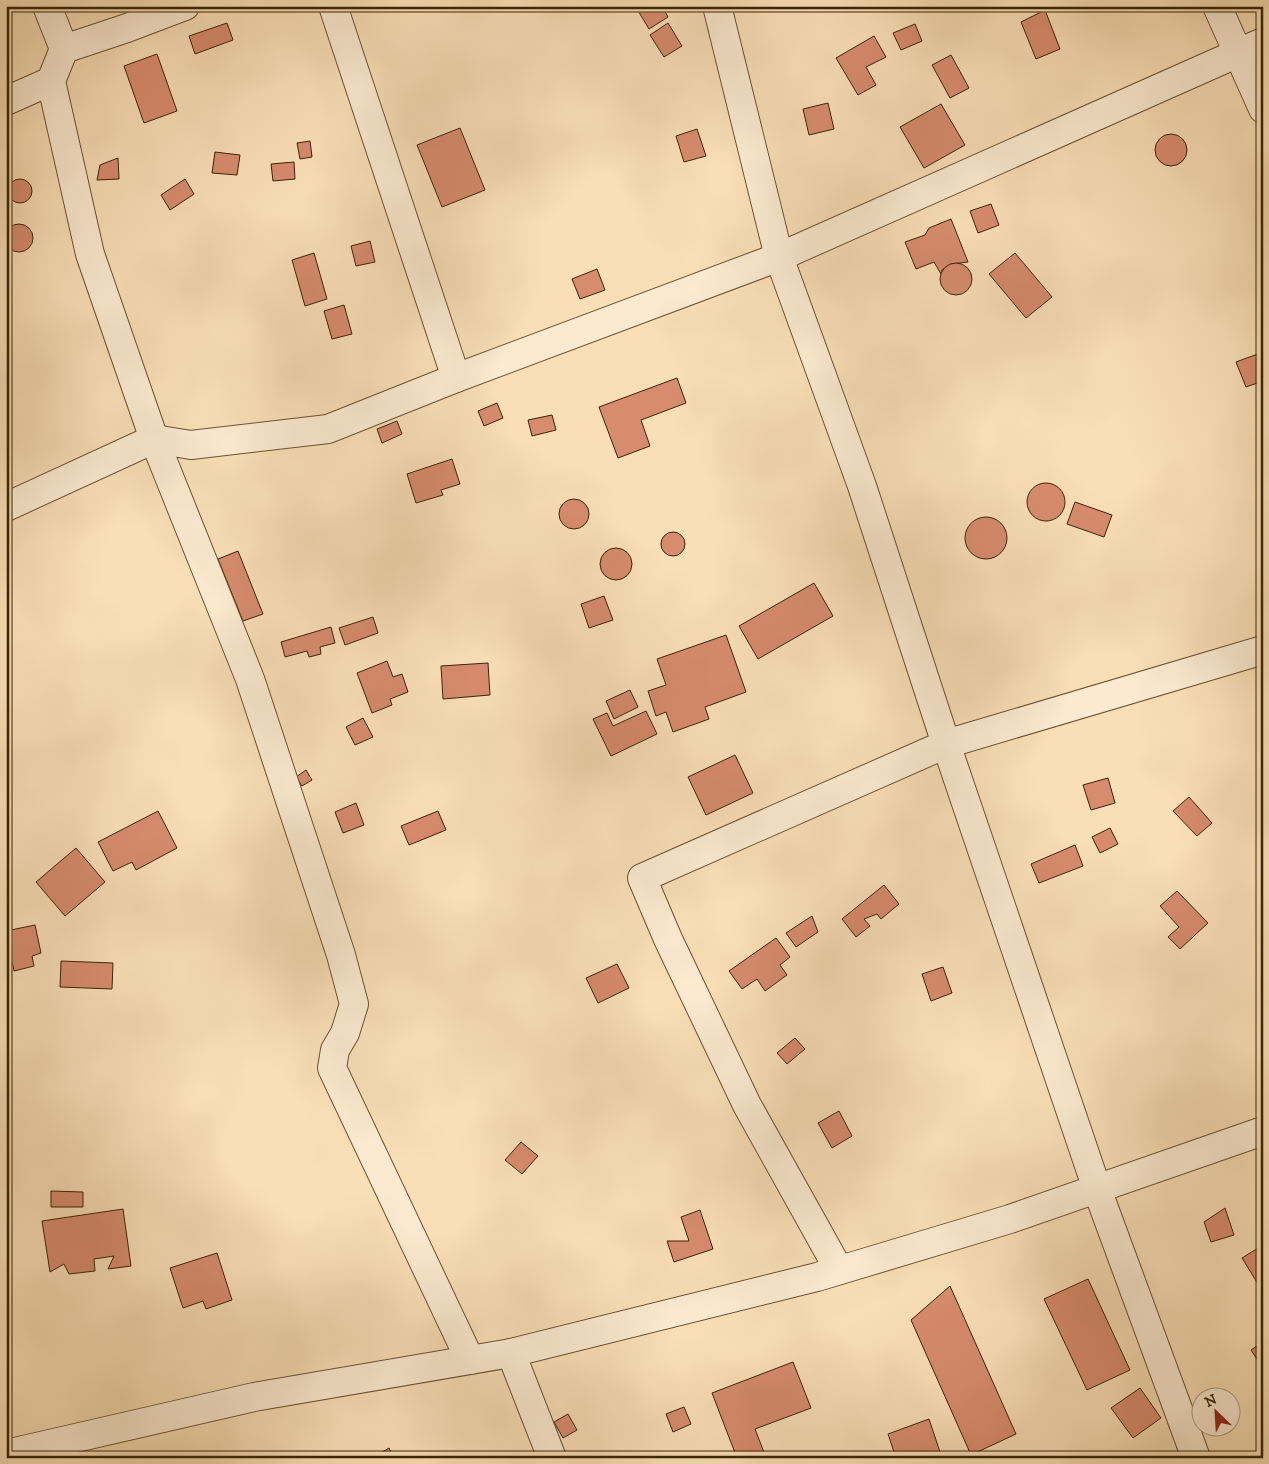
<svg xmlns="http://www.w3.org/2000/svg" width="1269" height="1464" font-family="'IM FELL DW Pica',serif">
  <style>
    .building { fill: #d78b6f; stroke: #3a2405 }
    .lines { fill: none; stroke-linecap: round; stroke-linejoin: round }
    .street-casing { stroke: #6a5231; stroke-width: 30 }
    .street { stroke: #fbead0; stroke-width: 28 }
  </style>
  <rect width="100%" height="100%" fill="#f9deb6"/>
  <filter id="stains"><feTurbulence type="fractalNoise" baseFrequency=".004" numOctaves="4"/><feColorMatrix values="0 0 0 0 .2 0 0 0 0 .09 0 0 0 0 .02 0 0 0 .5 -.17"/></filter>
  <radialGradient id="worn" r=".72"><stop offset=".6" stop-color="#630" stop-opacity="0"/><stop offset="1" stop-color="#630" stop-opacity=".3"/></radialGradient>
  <g class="building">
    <path d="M641 6H662L668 17 649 29 637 9Z"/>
    <path d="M1045 10 1060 49 1036 59 1021 22Z"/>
    <path d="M227 23 233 40 195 54 189 36Z"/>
    <path d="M668 23 682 46 664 57 650 35Z"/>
    <path d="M915 24 922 41 901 50 893 33Z"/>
    <path d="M874 36 886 57 866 67 876 85 858 95 836 58Z"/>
    <path d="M157 54 177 111 144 123 124 66Z"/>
    <path d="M951 55 969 88 950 98 932 65Z"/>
    <path d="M828 103 834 129 809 135 803 109Z"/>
    <path d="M941 104 965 145 924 168 900 127Z"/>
    <path d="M460 128 485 190 442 207 417 145Z"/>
    <path d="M697 129 706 156 684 162 676 136Z"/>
    <circle cx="1171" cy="150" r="16"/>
    <path d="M310 141 312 157 300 159 297 143Z"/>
    <path d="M215 152 240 155 237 175 212 173Z"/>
    <path d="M118 158 119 179 97 180 100 165Z"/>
    <path d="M294 162 295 179 273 181 271 164Z"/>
    <path d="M185 179 194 194 170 210 161 195Z"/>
    <circle cx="20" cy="191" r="12"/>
    <path d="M991 204 999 225 978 233 970 211Z"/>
    <path d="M951 219 968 262 951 264 942 270 941 274 934 262 916 269 905 242 925 235 929 228Z"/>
    <circle cx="19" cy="238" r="14"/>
    <path d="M370 241 375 262 356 266 351 246Z"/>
    <path d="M314 253 327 299 305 306 292 260Z"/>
    <path d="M1015 253 1052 297 1026 318 989 274Z"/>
    <circle cx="956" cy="279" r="16"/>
    <path d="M597 269 605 290 580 299 572 279Z"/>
    <path d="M344 305 352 334 332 339 324 311Z"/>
    <path d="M1263 352V381L1246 387 1236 362Z"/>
    <path d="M677 378 686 403 641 420 650 446 618 458 599 407Z"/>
    <path d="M497 403 503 418 484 426 478 411Z"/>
    <path d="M552 415 556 430 532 436 528 420Z"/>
    <path d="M397 421 402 434 382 443 377 429Z"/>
    <path d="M452 459 460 484 441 490 443 495 416 503 407 474Z"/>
    <circle cx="1046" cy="502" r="19"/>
    <circle cx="574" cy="514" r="15"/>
    <path d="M1075 502 1112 515 1104 537 1067 524Z"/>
    <circle cx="986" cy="538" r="21"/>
    <circle cx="673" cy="544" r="12"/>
    <circle cx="616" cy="564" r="16"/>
    <path d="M238 551 263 614 243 621 218 559Z"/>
    <path d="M814 583 833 616 758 659 739 626Z"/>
    <path d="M604 596 613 620 589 628 581 604Z"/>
    <path d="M373 617 378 633 345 645 339 628Z"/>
    <path d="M331 627 335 643 320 647 321 654 309 657 307 651 285 657 281 642Z"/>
    <path d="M726 635 746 692 705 707 709 719 673 732 666 712 656 716 648 691 666 685 657 659Z"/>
    <path d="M387 661 393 677 402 674 408 692 390 699 392 705 372 713 357 673Z"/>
    <path d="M488 663 490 695 443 699 441 666Z"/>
    <path d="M630 690 638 707 614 719 606 701Z"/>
    <path d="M646 711 657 734 611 756 593 719 607 713 613 726Z"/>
    <path d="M363 718 373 737 355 745 346 727Z"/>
    <path d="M735 755 753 793 706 815 688 777Z"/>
    <path d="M306 770 312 780 302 786 296 777Z"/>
    <path d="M1108 778 1115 803 1091 810 1083 785Z"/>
    <path d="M1189 797 1212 823 1197 836 1173 811Z"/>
    <path d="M356 803 364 825 343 833 335 812Z"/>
    <path d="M158 811 177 848 136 870 132 862 113 871 98 842Z"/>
    <path d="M438 811 446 830 409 845 401 826Z"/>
    <path d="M1110 828 1118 844 1100 853 1092 837Z"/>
    <path d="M1075 845 1083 866 1039 883 1031 864Z"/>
    <path d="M76 848 105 882 65 916 36 882Z"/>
    <path d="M884 885 899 904 881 919 877 914 864 919 870 926 856 937 842 919Z"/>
    <path d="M1177 891 1208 923 1180 949 1168 937 1179 927 1160 906Z"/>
    <path d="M812 916 818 932 796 947 786 933Z"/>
    <path d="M35 925 41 953 32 956 34 966 14 971 6 931Z"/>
    <path d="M776 938 790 957 780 965 787 975 765 991 757 979 742 989 729 971Z"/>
    <path d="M61 961 113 963 112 989 60 987Z"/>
    <path d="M617 964 629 988 598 1003 586 978Z"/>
    <path d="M943 967 952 993 931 1001 922 974Z"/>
    <path d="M795 1038 805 1049 787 1064 777 1053Z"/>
    <path d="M839 1111 852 1136 832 1148 818 1123Z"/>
    <path d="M521 1142 538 1156 522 1174 505 1160Z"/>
    <path d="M51 1191 83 1192V1207H51Z"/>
    <path d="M1225 1208 1234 1235 1211 1242 1204 1222Z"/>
    <path d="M123 1209 131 1266 108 1269 114 1256 94 1259 95 1271 69 1274 64 1264 50 1272 42 1221Z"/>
    <path d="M700 1210 713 1249 674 1262 667 1241H689L681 1217Z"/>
    <path d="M1263 1245V1281L1258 1284 1242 1258Z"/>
    <path d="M217 1253 232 1300 206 1309 203 1301 183 1308 170 1268Z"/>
    <path d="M1088 1279 1130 1370 1087 1390 1044 1299Z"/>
    <path d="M950 1286 1016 1434 971 1455 911 1320Z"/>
    <path d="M1263 1342V1368L1251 1350Z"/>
    <path d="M793 1362 811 1408 755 1429 765 1455 758 1458H737L712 1393Z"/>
    <path d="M1140 1388 1161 1418 1133 1438 1111 1408Z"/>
    <path d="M684 1407 691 1424 673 1432 666 1414Z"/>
    <path d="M568 1414 577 1430 563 1438 554 1422Z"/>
    <path d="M929 1419 942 1458H896L888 1434Z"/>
    <path d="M389 1448 394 1458H372Z"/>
  </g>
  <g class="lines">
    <g class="street-casing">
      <g id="street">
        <path d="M47 6 64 49"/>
        <path d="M333 6 456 378"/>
        <path d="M717 6 779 257 862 486 946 744 1097 1189 1196 1458"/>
        <path d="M1217 6 1263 109"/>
        <path d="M51 81 90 254 154 439 250 679 341 955 354 1004 345 1033 335 1050 332 1068 470 1360"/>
        <path d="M6 101 51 81 64 49 127 28 185 6"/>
        <path d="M6 507 154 439 191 445 328 429 456 378 779 257 1263 42"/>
        <path d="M839 1270 747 1105 668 939 642 878 946 744 1263 650"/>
        <path d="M511 1353 552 1458"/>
        <path d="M6 1454 254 1397 511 1353 817 1277 1010 1219 1263 1131"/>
      </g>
    </g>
    <use href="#street" class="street"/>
  </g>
  <rect width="1269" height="1464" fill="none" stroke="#f9deb6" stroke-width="25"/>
  <rect x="8" y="8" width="1254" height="1449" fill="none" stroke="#3a2405" stroke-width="2.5"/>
  <rect x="12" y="12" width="1244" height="1439" fill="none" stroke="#3a2405"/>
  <g transform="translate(1216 1412) rotate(335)"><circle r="24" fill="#fbead0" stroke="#ae9b7f"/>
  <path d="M0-4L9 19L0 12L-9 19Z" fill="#8f2418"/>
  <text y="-8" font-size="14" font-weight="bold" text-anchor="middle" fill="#3a2405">N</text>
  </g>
  <rect width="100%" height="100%" filter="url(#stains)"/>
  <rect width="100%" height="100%" fill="url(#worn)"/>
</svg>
